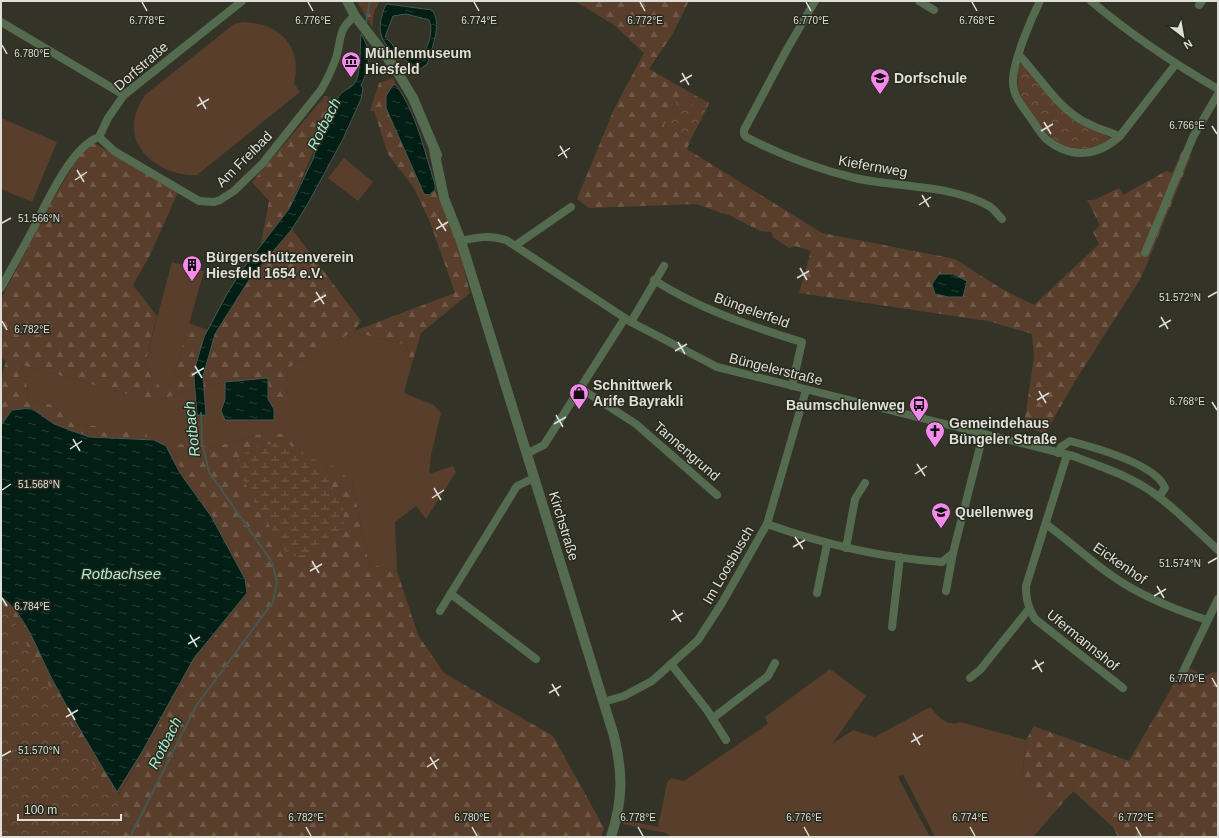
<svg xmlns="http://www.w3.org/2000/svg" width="1219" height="838" font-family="Helvetica,sans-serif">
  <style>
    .green { fill: #593e2c }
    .forest { fill: url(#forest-firs) }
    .wetland { fill: url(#wetland-marsh) }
    .park { fill: url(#park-crowns) }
    .water { fill: url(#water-ripples); stroke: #445850; fill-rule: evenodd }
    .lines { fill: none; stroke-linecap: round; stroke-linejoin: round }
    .stream { stroke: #445850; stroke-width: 2 }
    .minor { stroke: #546b50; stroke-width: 8 }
    .tertiary { stroke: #546b50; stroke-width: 10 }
    .ticks { fill: none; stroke: #dedfd8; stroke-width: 1.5 }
    .labels { text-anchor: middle; stroke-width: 3; stroke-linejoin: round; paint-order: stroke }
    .poi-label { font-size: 14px; font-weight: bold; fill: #dedfd8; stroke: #292a1e; text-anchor: start }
    .street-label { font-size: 14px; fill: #dedfd8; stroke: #292a1e }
    .water-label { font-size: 15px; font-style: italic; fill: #a7edd3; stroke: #292a1e }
    .ticks-label { font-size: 10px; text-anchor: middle; fill: #dedfd8; stroke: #292a1e; stroke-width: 3; stroke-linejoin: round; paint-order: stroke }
  </style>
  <defs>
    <pattern id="forest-firs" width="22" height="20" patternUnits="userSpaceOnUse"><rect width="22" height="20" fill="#593e2c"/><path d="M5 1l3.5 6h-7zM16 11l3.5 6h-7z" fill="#70594a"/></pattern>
    <pattern id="wetland-marsh" width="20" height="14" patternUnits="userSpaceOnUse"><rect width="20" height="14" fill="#593e2c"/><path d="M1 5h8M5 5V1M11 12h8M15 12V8" fill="none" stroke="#70594a"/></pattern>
    <pattern id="park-crowns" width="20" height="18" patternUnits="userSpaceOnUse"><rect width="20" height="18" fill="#593e2c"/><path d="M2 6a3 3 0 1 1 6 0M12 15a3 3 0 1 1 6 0" fill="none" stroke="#70594a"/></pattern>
    <pattern id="water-ripples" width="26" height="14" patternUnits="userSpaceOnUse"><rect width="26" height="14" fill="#021e15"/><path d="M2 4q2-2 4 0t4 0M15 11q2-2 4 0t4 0" fill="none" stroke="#263e36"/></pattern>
  </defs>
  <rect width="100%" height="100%" fill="#333427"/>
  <g class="green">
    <path d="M243 22C279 23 303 46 294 83L300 92 197 175C171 177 135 158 134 129 133 116 139 105 145 95L234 24Z"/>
    <path d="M1 118 57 142 32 202 1 189Z"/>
    <path d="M344 158 373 182 358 201 328 178Z"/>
    <path d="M172 262 204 271 176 370 167 388H161L152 378 145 363Z"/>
    <path d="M353 332 407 345 411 367 404 393 434 405 441 413 431 455 429 474 453 466 456 472 426 519 416 506 395 522 397 571 369 564 352 482 264 433 214 447 170 444 183 473 212 515 247 579 248 594 196 659 144 753 117 795C97 756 73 720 52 681 36 651 28 620 1 596V423L11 409 31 407 54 424 146 439 147 432 73 424 53 405 30 401 22 365 153 401 228 381 268 378 269 398 286 397 288 368Z"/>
    <path d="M830 669 866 696 832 744 853 730 875 737 930 707C939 717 946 727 960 722L1026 740 1022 779 1050 804 1059 807 1033 837H935L903 774 898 777 930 837H671L666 833 623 824 624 820 658 827 667 782 671 778 684 781 768 724 765 717Z"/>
  </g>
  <g class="forest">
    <path d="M357 1H379L374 12 372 27Z"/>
    <path d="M575 1H689L672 35 649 69 709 103 706 110 678 97 664 126 691 139 687 149 822 233 955 259 1002 289 1034 305 1099 244 1093 232 1100 225 1087 200H1094L1119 188 1123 195 1166 171 1172 173 1182 151 1191 156 1141 278 1075 381 1045 434 1024 426 1034 357 1032 334 988 321 799 293 811 251 795 246 789 248 774 238 771 232 760 231 731 216 696 204 589 208 577 199 614 109 644 53 614 25Z"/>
    <path d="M393 78 396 85H393L429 195 435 190 457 241 470 293 421 333 411 367 407 345 353 332 288 368 286 397 269 398 268 379 228 381 153 401 22 365 30 401 53 405 73 424 147 431V439L89 436 54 424 31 407 11 409 1 423V380L6 361 1 358V299L53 199 78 158 92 142 178 192 150 255 133 285 157 316 145 363 152 378 161 388H167L176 370 189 323 215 333 249 280 292 229 361 321 354 331 455 293 430 222 414 188 388 154 374 111H370L379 83Z"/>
    <path d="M325 96 335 100 289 209 260 249 269 201 252 182Z"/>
    <path d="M264 433 295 435 352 482 369 564 397 571 418 635 444 673 553 736 604 828 601 837H1V596L11 605 29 631 52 680 118 795 144 753 196 659 248 594 247 579 212 515 183 473 169 443 214 447Z"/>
    <path d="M1189 668 1206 676 1213 672 1218 673V837H1118L1113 827 1073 791 1059 807 1050 804 1022 779 1026 740 1034 726 1129 761 1175 682 1181 686Z"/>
  </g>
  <path class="wetland" d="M284 441 319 462 343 507 344 525 313 554 289 557 255 503 235 463 250 448Z"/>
  <g class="park">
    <path d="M1024 63 1068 116 1071 115 1112 139C1078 160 1056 149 1035 118 1020 96 1015 93 1019 65Z"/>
    <path d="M678 97 706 110 691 139 664 126Z"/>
    <path d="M1 604 8 610 67 718 125 818 116 837H1Z"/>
  </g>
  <g class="water">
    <path d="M387 4 432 10C442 24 433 43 429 59L427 64 420 69C400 56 375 47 381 19 383 14 383 8 387 4ZM406 14 429 20C434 31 428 54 416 58L396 48 385 37 393 16Z"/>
    <path d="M361 34C372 50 370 68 361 85L363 89 361 99 343 139 306 207 292 229 249 280 215 334 203 376 206 415H197L194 378 196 364 204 337 228 292 242 270 289 209 313 159 322 129 339 96C343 90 350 89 354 84 361 78 360 45 361 34Z"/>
    <path d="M393 85H396C417 114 424 151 435 184V190L429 195 424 194 386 108V96Z"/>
    <path d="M939 274H953L967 281 963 297H949L935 294 932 284Z"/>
    <path d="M268 378V399L274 409V420H225L221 411 225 399V382Z"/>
    <path d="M31 408 54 424 89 437 154 440 166 446 180 473 211 516 245 579 247 593 194 658 142 752 117 792C95 755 73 719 53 681 37 651 28 618 1 596V425L12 410Z"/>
  </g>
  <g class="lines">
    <g class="stream">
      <path d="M366 23 370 1"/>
      <path d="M130 837 196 706 273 602 277 582 272 562 209 472 202 443 201 413"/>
    </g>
    <g class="minor">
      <path d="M815 1 786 51 744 130V134L746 137C781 155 816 169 855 178 899 188 948 184 989 206 994 209 998 215 1002 219"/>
      <path d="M919 1 934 10"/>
      <path d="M1040 1C1031 19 1014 59 1013 79 1012 94 1021 105 1030 117 1035 124 1040 133 1046 139 1070 159 1097 157 1120 136L1175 65"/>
      <path d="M1091 1C1131 35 1173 63 1218 89"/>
      <path d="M1199 5 1202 1"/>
      <path d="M1 22 124 95"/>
      <path d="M1019 55C1038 75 1054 102 1078 118 1090 126 1106 131 1120 136"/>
      <path d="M99 137 114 151 199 201 214 202 220 200 234 191 262 164 321 90C327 80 332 69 336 58 342 39 337 30 355 16"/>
      <path d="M461 241C477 237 490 235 506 240L631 322 717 367 1073 456C1103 467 1133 477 1159 497 1180 513 1198 532 1218 550"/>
      <path d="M516 245 571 207"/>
      <path d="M1145 253 1193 137 1218 94"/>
      <path d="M654 280C699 309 750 326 802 342L792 386"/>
      <path d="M1 288C11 269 22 250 32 231 46 205 71 146 99 137L108 118 124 95 242 1"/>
      <path d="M631 322 664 266"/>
      <path d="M580 388 636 424 717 495"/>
      <path d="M528 453 544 445 625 318"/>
      <path d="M1058 453 1061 447 1070 441C1093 447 1156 464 1165 488L1159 497"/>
      <path d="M1067 455 1026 586C1026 599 1028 608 1035 619L1123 688"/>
      <path d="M767 524C823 544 882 558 942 562L953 553 983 435"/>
      <path d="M1046 524C1068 540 1088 559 1111 575 1140 596 1173 609 1207 620"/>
      <path d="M846 548 855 499 865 483"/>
      <path d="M946 591 953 553"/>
      <path d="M817 593 827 544"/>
      <path d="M451 594 536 659"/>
      <path d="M440 611 517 486 534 478"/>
      <path d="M892 627 900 557"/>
      <path d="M671 664 707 710 726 740"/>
      <path d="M1181 676 1218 599"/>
      <path d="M970 678 980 670 1029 609"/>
      <path d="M603 702 624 696 652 681 698 640 722 603 767 524 806 390"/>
      <path d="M713 718 768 676 775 663"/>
    </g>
    <g class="tertiary">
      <path d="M347 1 355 16 395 68 413 98 437 155"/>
      <path d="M434 150 444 198 461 241 614 736C623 773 623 800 611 837"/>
    </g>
  </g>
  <path class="ticks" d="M142 2 147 11M308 2 313 11M474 2 479 11M640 2 645 11M806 2 811 11M972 2 977 11M2 45 7 54M682 73 689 85M680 82 692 75M199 97 206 109M197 106 209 99M1044 122 1051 134M1212 126 1217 134M1041 131 1053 124M560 146 567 158M558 156 570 148M77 170 84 182M75 180 87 172M922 195 929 207M919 205 931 197M438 219 446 231M2 223 11 218M436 229 448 222M800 268 807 280M797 278 809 271M316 292 324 304M1208 297 1217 292M314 302 326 295M1161 317 1168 329M2 321 7 330M1159 327 1171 320M678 342 685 354M675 351 687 344M195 366 202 378M192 375 204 368M1039 391 1046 403M1037 400 1049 393M1212 402 1217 410M556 415 563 427M554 424 566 417M73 439 80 451M70 449 82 441M917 464 925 476M915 474 927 466M434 488 441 500M2 490 11 484M432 498 444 490M795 537 803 549M793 547 805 540M312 561 319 573M1208 563 1217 558M310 571 322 564M1157 586 1164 598M1154 596 1166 589M2 598 7 606M673 610 681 622M671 620 683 613M190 635 197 647M188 644 200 637M1035 660 1042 672M1032 669 1044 662M1212 678 1217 687M552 684 559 696M549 693 561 686M68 708 75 720M66 717 78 710M913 733 920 745M911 742 923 735M2 756 11 751M430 757 437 769M427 767 439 759M306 827 311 836M472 827 477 836M638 827 643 836M804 827 809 836M970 827 975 836M1136 827 1141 836"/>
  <defs>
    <g id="museum-pin" transform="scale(1)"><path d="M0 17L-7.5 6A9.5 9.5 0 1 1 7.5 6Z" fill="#f788ec" stroke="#292a1e"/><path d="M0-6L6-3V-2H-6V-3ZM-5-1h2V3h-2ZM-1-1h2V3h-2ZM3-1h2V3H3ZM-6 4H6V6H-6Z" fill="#111"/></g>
    <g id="school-pin" transform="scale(1)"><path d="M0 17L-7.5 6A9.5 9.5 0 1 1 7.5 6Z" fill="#f788ec" stroke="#292a1e"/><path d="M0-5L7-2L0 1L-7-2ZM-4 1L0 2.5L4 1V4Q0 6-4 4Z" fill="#111"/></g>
    <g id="building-pin" transform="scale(1)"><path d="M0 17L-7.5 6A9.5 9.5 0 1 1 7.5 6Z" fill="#f788ec" stroke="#292a1e"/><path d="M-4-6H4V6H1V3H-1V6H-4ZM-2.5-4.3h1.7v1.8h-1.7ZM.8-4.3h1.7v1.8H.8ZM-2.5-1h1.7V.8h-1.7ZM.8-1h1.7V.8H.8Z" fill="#111"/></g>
    <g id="shop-pin" transform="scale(1)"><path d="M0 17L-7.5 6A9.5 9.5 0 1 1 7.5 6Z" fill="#f788ec" stroke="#292a1e"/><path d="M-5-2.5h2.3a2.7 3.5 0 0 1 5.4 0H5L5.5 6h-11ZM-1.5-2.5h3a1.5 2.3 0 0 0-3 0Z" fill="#111"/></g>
    <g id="bus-pin" transform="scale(1)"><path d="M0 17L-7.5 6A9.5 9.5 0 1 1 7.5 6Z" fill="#f788ec" stroke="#292a1e"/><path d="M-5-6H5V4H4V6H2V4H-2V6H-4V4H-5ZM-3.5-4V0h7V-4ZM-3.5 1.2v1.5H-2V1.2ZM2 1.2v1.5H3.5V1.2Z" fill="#111"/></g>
    <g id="church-pin" transform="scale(1)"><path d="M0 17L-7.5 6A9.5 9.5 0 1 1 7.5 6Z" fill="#f788ec" stroke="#292a1e"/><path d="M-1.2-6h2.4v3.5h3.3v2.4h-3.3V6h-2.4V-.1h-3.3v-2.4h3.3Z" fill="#111"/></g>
  </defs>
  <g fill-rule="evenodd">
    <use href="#museum-pin" x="351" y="61"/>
    <use href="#school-pin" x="880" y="78"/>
    <use href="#building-pin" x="192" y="265"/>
    <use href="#shop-pin" x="579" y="393"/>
    <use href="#bus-pin" x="919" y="405"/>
    <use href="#church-pin" x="935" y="431"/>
    <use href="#school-pin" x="941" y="512"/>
  </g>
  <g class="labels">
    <g class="poi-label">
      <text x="365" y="58">Mühlenmuseum<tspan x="365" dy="16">Hiesfeld</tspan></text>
      <text x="894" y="83">Dorfschule</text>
      <text x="206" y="262">Bürgerschützenverein<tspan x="206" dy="16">Hiesfeld 1654 e.V.</tspan></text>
      <text x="593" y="390">Schnittwerk<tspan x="593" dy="16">Arife Bayrakli</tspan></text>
      <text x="905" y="410" text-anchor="end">Baumschulenweg</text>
      <text x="949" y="428">Gemeindehaus<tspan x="949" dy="16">Büngeler Straße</tspan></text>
      <text x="955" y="517">Quellenweg</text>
    </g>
    <g class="street-label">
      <text transform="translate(141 66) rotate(-41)" y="5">Dorfstraße</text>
      <text transform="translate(244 159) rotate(-45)" y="5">Am Freibad</text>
      <text transform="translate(873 166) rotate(10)" y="5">Kiefernweg</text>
      <text transform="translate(752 310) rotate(20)" y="5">Büngelerfeld</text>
      <text transform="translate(776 369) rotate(14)" y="5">Büngelerstraße</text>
      <text transform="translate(687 451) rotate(41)" y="5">Tannengrund</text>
      <text transform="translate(564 526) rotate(73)" y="5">Kirchstraße</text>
      <text transform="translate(1120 563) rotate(35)" y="5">Eickenhof</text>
      <text transform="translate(728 565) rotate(-60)" y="5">Im Loosbusch</text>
      <text transform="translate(1083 640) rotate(39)" y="5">Ufermannshof</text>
    </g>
    <g class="water-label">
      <text transform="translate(324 124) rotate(-63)" y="5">Rotbach</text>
      <text transform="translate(192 429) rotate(-96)" y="5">Rotbach</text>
      <text x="121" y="579">Rotbachsee</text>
      <text transform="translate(165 743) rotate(-63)" y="5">Rotbach</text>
    </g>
  </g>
  <g class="ticks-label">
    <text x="147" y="24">6.778°E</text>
    <text x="313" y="24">6.776°E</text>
    <text x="479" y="24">6.774°E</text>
    <text x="645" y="24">6.772°E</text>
    <text x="977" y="24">6.768°E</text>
    <text x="811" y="24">6.770°E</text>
    <text x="32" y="57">6.780°E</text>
    <text x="1187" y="129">6.766°E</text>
    <text x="39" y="222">51.566°N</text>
    <text x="1180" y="301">51.572°N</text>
    <text x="32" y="333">6.782°E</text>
    <text x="1187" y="405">6.768°E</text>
    <text x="39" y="488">51.568°N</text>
    <text x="1180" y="567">51.574°N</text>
    <text x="32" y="610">6.784°E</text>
    <text x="1187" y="682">6.770°E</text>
    <text x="39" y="754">51.570°N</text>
    <text x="306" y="821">6.782°E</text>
    <text x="472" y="821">6.780°E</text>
    <text x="638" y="821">6.778°E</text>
    <text x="804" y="821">6.776°E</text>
    <text x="970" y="821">6.774°E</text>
    <text x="1136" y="821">6.772°E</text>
  </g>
  <rect width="1219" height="838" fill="none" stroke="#dedfd8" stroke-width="4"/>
  <g transform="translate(1183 36) rotate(149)" stroke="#292a1e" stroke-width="3" paint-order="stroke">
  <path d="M0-3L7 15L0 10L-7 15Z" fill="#dedfd8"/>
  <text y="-6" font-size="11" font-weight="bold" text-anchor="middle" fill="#dedfd8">N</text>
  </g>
  <path d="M18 814v6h103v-6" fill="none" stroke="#dedfd8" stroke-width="2"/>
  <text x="24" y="814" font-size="12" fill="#dedfd8" stroke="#292a1e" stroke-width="3" paint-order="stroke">100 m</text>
</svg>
